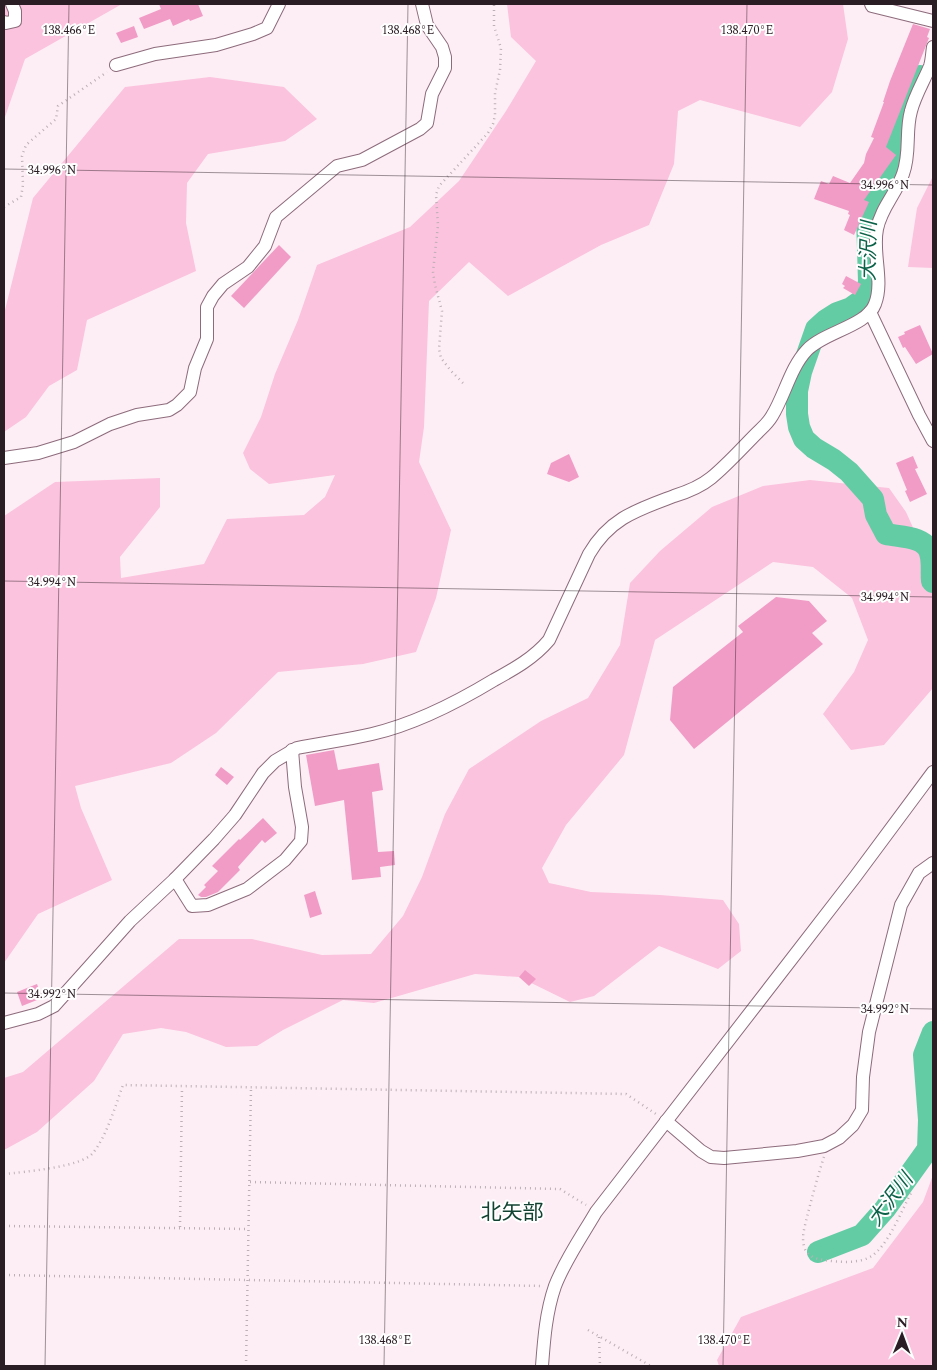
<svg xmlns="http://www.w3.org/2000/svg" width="937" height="1370" font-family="Spectral,'Noto Sans JP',serif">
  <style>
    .green { fill: #fbc3de }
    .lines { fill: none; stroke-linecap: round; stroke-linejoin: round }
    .river { stroke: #63cca5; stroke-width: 22 }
    .building { fill: #f19cc6 }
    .minor-casing { stroke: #8d6b7b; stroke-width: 14 }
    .path { stroke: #bdafb6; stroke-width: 2.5; stroke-dasharray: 1 4; stroke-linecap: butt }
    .minor { stroke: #fff; stroke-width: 12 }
    .ticks { fill: none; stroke: #2b1d24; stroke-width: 1; stroke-opacity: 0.45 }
    .labels { text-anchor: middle; stroke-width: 4; stroke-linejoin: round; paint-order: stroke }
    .water-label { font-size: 20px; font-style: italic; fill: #0b6147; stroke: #fff }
    .quarter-label { font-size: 21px; fill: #124332; stroke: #fff }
    .ticks-label { font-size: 12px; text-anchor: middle; fill: #2b1d24; stroke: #fff; stroke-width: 4; stroke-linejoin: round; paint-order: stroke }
  </style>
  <rect width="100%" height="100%" fill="#fdeef5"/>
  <g class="green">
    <path d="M4 4H122L25 59 4 120Z"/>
    <path d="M507 4H843L848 39 832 92 800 127 700 100 678 111 674 164 649 225 601 245 508 296 469 262 429 301 424 427 419 462 451 530 436 598 416 652 363 664 278 672 216 733 171 763 75 786 81 808 112 880 38 914 4 963V516L55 482 160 478V507L120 557 121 578 204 564 227 519 304 515 325 497 335 475 269 484 250 469 243 453 261 417 275 374 298 320 317 265 410 227 459 181 506 111 536 61 511 37Z"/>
    <path d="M210 77 284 87 317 119 285 141 208 154 187 183 186 223 196 271 87 320 77 370 49 386 26 417 4 432V314L33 198 125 87Z"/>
    <path d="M933 176V268L908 267 917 208Z"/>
    <path d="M810 480 889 488 906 512 933 572V688L884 745 851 750 823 714 854 672 868 640 852 598 813 567 773 562 655 640 624 755 566 825 542 868 549 883 591 892 660 895 723 900 739 924 741 951 718 969 659 946 594 996 570 1002 519 977 475 974 374 1003 343 1000 283 1030 257 1046 226 1047 186 1032 161 1028 123 1034 94 1081 37 1132 4 1150V1078L23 1072 179 939H252L322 955 371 954 403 916 422 877 445 814 469 769 541 721 588 698 620 645 630 583 660 551 712 507 763 486Z"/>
    <path d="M933 1175V1366H719L717 1360 741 1317 873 1268 923 1202Z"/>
  </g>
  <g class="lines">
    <g class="river">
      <path d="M920 76 900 119 897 133 895 163 889 180 871 202 867 216 869 282 865 298 851 308 837 313 826 320 816 329 801 372 797 391V414L799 427 804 439 814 448 834 460 849 472 873 499 876 515 886 534C900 537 926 536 930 553 933 562 931 572 932 581L933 582"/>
      <path d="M818 1252 862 1235 885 1209 928 1149 929 1120 924 1055 933 1032"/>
    </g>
  </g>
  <g class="building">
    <path d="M159 4H198L203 16 190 21 189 19 173 26 170 19 144 29 139 18 161 9Z"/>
    <path d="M913 24 930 29 927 37 929 38 886 147 896 155 864 200 869 202 854 235 844 230 850 215 848 214 849 211 814 199 821 181 829 184 833 176 850 183 864 163 866 154 874 138 871 137 884 102H883L890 81Z"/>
    <path d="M134 26 138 37 121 43 116 33Z"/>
    <path d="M279 245 291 257 244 308 231 296Z"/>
    <path d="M846 276 861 284 855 295 843 288 845 286 842 284Z"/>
    <path d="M920 325 933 354 916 364 905 347 903 348 898 337 905 334 904 332Z"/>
    <path d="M569 454 579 477 569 482 547 474 551 463Z"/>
    <path d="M913 456 918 468 915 469 927 494 910 502 905 491 907 490 896 463Z"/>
    <path d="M776 597 809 601 827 621 812 633 823 644 694 749 670 720 673 687 743 632 738 626Z"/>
    <path d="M334 750 338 770 379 763 383 790 372 792 378 852 394 851 395 865 380 867 381 877 352 880 344 800 315 806 306 755Z"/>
    <path d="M221 767 234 777 227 785 215 775Z"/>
    <path d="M263 818 277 833 265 843 262 840 238 867 240 870 218 892 206 897H201L198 895 206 887 204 885 218 871 212 866 239 839 240 840Z"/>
    <path d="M315 891 322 914 310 918 304 895Z"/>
    <path d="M525 970 536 979 529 986 519 977Z"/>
    <path d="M37 984 42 998 22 1006 17 992Z"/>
  </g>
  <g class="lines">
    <g class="minor-casing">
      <g id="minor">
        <path d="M871 4 872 6 933 21"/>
        <path d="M4 22 6 23 15 21V11L12 4"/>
        <path d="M116 65 155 54 216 45 253 34 267 28 279 4"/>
        <path d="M870 312 919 415 933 441"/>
        <path d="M4 458 38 453 74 442 110 424 137 415 169 410 177 405 190 392 195 368 207 339V307L213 296 223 284 248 267 265 246 276 217 337 166 362 160 420 129 427 123 432 94 445 68V57L442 47 427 25 422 4"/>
        <path d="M175 879 192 906 208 905 247 889 285 860 301 841 302 827 295 787 292 750"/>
        <path d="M4 1023 38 1014 54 1006 89 967 130 921 175 879 214 839 235 815 263 773 275 761 297 748C321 743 347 740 372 734 415 724 456 703 494 680 514 669 534 658 549 640L589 554C610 518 637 510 674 496 687 492 700 487 711 478 727 465 742 448 757 433 762 428 768 423 772 416 785 395 790 368 807 350 824 332 867 326 875 304 884 281 872 253 877 229 881 208 896 194 903 174 911 152 905 132 911 111 915 95 924 81 930 66 932 60 932 53 933 47"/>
        <path d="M666 1121 701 1151 711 1157 724 1158 797 1151 824 1146 839 1138 853 1125 862 1110 863 1077 869 1032 901 905 919 873 933 863"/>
        <path d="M542 1366C544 1339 546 1312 555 1286 565 1260 582 1236 596 1212L855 877 933 772"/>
      </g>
    </g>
    <g class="path">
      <path d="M4 207 21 197 23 185 22 156 26 145 56 119 58 106 107 72"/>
      <path d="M463 383 451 371 441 358 439 349 442 311 435 285 433 272 438 225 436 195 439 186 488 133 493 124 495 115V93L500 70 501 48 494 26V4"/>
      <path d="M824 1157C818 1175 813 1194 808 1213 806 1223 801 1235 804 1246 806 1256 816 1259 824 1260 838 1262 857 1264 870 1257 887 1248 902 1210 911 1193"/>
      <path d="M4 1174C23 1172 82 1167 93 1153 107 1135 115 1107 123 1085L626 1094 656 1114"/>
      <path d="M250 1182 560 1189 586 1205"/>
      <path d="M4 1226 249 1229"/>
      <path d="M180 1227 182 1087"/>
      <path d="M4 1275 542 1286"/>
      <path d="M588 1330 651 1366"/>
      <path d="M599 1337 600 1366"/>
      <path d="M246 1366 251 1088"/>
    </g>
    <use href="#minor" class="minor"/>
  </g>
  <path class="ticks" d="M4 169 933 185M4 581 933 597M4 993 933 1009M45 1366 69 4M384 1366 408 4M723 1366 747 4"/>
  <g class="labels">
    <g class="water-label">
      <text transform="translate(868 251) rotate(-89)" y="7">大沢川</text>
      <text transform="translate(890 1199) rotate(-53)" y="7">大沢川</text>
    </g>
    <g class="quarter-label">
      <text x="512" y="1219">北矢部</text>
    </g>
  </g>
  <g class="ticks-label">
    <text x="69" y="34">138.466°E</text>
    <text x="408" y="34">138.468°E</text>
    <text x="747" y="34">138.470°E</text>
    <text x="52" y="174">34.996°N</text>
    <text x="885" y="189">34.996°N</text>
    <text x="52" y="586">34.994°N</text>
    <text x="885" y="601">34.994°N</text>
    <text x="52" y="998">34.992°N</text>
    <text x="885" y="1013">34.992°N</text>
    <text x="385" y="1344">138.468°E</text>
    <text x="724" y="1344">138.470°E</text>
  </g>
  <rect width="937" height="1370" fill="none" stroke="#2b1d24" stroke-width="10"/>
  <g transform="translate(902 1335) rotate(1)" stroke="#ffffff" stroke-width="4" paint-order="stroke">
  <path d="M0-4L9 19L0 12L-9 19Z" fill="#2b1d24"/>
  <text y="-8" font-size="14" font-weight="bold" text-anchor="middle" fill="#2b1d24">N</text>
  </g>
</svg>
